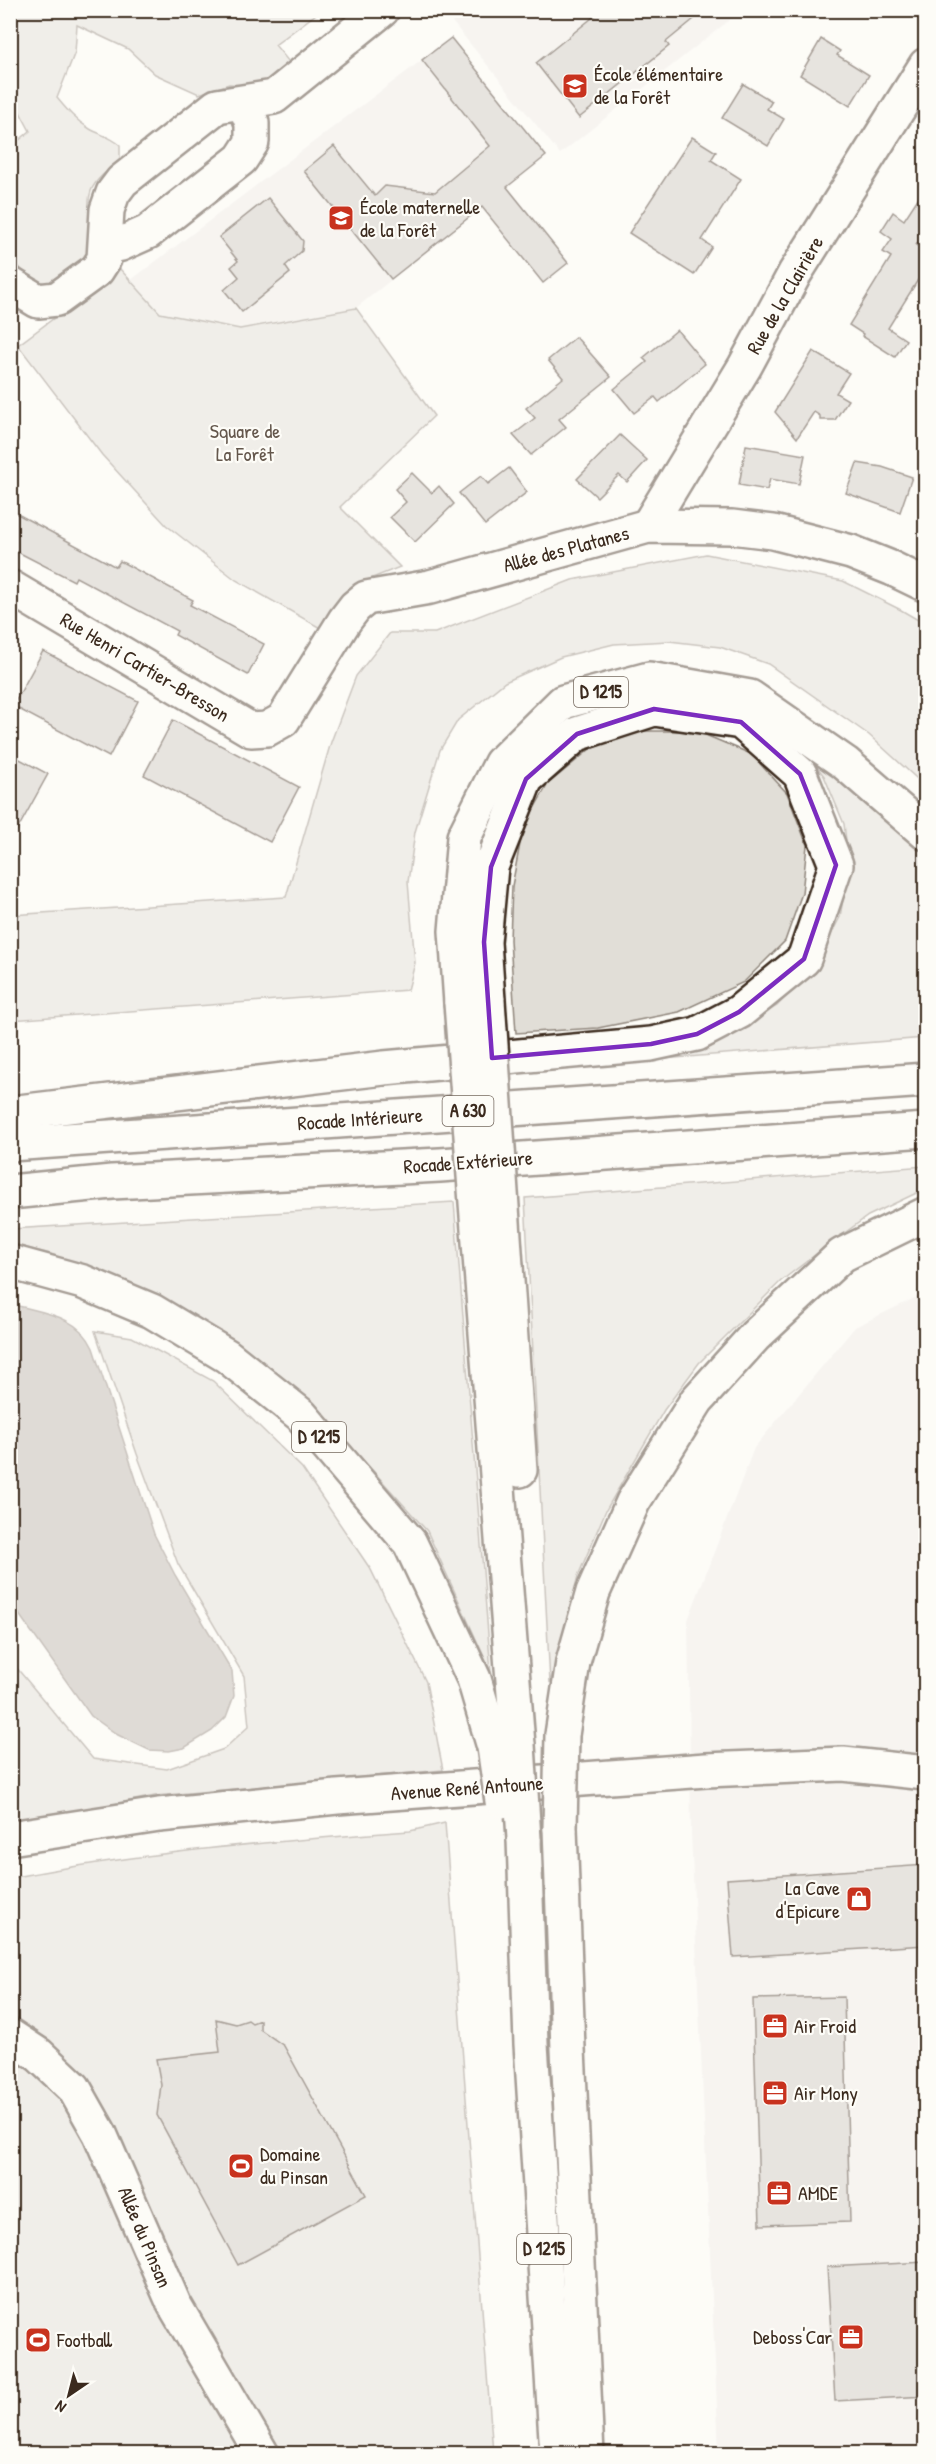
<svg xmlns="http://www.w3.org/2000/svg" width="936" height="2464" font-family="'Patrick Hand',sans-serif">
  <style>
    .built { fill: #efece7 }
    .green { fill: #e1ded7; stroke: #8e847a; stroke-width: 1.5 }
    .water { fill: #bbb4ad; stroke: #887d74; stroke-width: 1.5 }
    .building { fill: #cdc8c2; stroke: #3b2a1e; stroke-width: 1.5 }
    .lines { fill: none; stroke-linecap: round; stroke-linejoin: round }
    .minor-casing { stroke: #3b2a1e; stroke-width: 38 }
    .highway-casing { stroke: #3b2a1e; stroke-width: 38 }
    .minor { stroke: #fdfcf7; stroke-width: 33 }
    .highway { stroke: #fdfcf7; stroke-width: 33 }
    .highway-bridge-casing { stroke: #3b2a1e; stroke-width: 38; stroke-linecap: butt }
    .highway-bridge { stroke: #fdfcf7; stroke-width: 33 }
    .marked { fill: none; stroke: #7b2cbf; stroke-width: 4.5; stroke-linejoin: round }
    .labels { text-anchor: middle; stroke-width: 4.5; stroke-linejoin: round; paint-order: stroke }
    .shield { fill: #fdfcf7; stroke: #75695f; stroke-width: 1.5 }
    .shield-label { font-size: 18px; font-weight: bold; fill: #3b2a1e }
    .poi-label { font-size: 20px; fill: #3b2a1e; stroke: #fdfcf7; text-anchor: start }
    .street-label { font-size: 20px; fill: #3b2a1e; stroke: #fdfcf7 }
    .park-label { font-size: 20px; fill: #64574c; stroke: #fdfcf7 }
  </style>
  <rect width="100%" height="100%" fill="#fdfcf7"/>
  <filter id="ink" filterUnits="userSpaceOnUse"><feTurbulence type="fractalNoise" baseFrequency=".0167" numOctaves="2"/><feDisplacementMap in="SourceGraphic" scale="12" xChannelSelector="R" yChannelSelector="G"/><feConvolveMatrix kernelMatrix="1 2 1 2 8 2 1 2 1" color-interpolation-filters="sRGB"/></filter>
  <g filter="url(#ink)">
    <g class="built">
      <path d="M458 10 741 11 560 154 449 18Z"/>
      <path d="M451 38 546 156 356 308 240 329 160 313 131 280Z"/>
      <path d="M925 1293V2453H719L691 1833 688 1620 754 1448 855 1327Z"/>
    </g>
    <g class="green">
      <path d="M10 11H320L275 45 294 68 273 81 257 86 229 84 199 94 155 74 128 49 77 25 75 52 57 98C67 110 76 121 90 129 101 135 111 137 120 145V161C110 169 96 178 91 191 85 207 93 226 91 242 88 259 60 288 41 283 27 279 19 267 11 256V147L30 131 11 95Z"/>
      <path d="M120 269 160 313 240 329 356 308 434 416 340 507 400 567 352 586 322 629 236 580 166 525 102 455 18 345Z"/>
      <path d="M706 554 843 581 901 610 925 624V786L869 735 768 664 720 647 669 641 614 644 561 657 505 682 458 720 440 750 415 832 408 882 415 963 408 990 11 1020V915L286 897 331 742 356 676 390 633H435L572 580Z"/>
      <path d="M638 731H696L751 754 787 793 807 845 802 893 785 941 744 982 679 1012 598 1028 516 1033 510 940 512 886 523 828 548 784 590 749Z"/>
      <path d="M804 750 850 783 925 852V1038L638 1061 722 1039 777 1006 814 968 840 917 849 865 844 824 824 776Z"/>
      <path d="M925 1166V1189L868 1216 824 1248 781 1281 699 1363 664 1410 606 1510 578 1576 550 1683 525 1198Z"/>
      <path d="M454 1202 491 1672 427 1531 321 1413 264 1364 194 1317 117 1280 51 1254 11 1244V1229Z"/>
      <path d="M95 1331 132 1337 213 1381 302 1468 371 1570 426 1682 443 1770 155 1796 11 1824 10 1660 93 1759 167 1769 224 1749 249 1726 244 1676 178 1564 137 1454Z"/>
      <path d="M445 1823 493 2453 11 2454V1878C142 1852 276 1841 410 1831Z"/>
    </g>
    <path class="water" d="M11 1304C43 1313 78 1315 93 1348L154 1534 175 1575 232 1671 234 1696 226 1717 212 1731 184 1748 169 1751 149 1750 118 1735 91 1716 11 1603Z"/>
    <g class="building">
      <path d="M602 10H705L666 42 669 46 579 118 536 63Z"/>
      <path d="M451 38 546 156 507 187 568 263 543 283 482 207 391 279 304 171 334 146 375 196 385 186 435 192 490 146 422 60Z"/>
      <path d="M821 39 840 51 837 55 869 75 850 106 800 75Z"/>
      <path d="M743 84 772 101 767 109 784 119 768 146 722 118Z"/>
      <path d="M692 137 716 152 711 160 741 179 702 240 712 247 694 275 629 233Z"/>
      <path d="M926 186V231L916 245 926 251V267L888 328 906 340 895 357 862 336 863 334 849 325 891 257 883 252 892 239 881 231 893 212 904 220Z"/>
      <path d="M268 198 303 241 302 251 285 266 290 273 242 312 224 290 239 277 231 267 238 261 219 237Z"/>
      <path d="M677 330 705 364 659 402 655 397 634 413 614 389 647 362 643 358Z"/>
      <path d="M576 337 611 377 559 419 566 427 531 455 513 435 535 418 526 408 563 378 548 360Z"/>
      <path d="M813 351 849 373 836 393 848 400 835 420H820V416L814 412 797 438 775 412Z"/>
      <path d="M620 435 647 460 627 482 619 475 597 497 577 479Z"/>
      <path d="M746 445 805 455 799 484 770 479 767 490 739 485Z"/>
      <path d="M857 463 882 467 912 477 900 512 846 493Z"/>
      <path d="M509 468 527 492 485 525 459 493 481 476 488 484Z"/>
      <path d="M412 473 432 493 439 486 454 504 415 542 390 517 406 502 395 489Z"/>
      <path d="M10 510 116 567 120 561 193 600 190 605 264 644 248 675 175 635 177 631 76 577 74 581 10 548Z"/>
      <path d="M43 651 138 701 109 757 13 706Z"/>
      <path d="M173 720 299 787 270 842 144 775Z"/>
      <path d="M10 754 48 774 10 843Z"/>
      <path d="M926 1865V1945L733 1957 727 1879Z"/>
      <path d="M844 1997 850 2222 760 2225 753 1999Z"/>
      <path d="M216 2019 236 2024 248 2020 252 2023 260 2020V2029L284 2046 366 2195 238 2265 157 2115 161 2085 156 2059 220 2052Z"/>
      <path d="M926 2262V2396L835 2401 827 2267Z"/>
    </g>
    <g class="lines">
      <g class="minor-casing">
        <g id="minor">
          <path d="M106 247 121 244 148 232 241 159 252 142V123L244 103"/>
          <path d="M10 284 38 301 57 299 97 270 104 259 107 210 113 193 122 181 217 106 274 97 382 10"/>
          <path d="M648 526 745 366 795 273 926 65"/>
          <path d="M10 587 251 730 267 729 283 720 345 620 355 607 366 598 430 587 648 526 732 527 773 532 851 552 891 568 926 585"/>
          <path d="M10 1838 159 1815 337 1797 706 1770 843 1764 926 1773"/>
          <path d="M10 2036 39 2055 74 2088 100 2134 174 2304 262 2454"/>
        </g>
      </g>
      <g class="highway-casing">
        <g id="highway">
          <path d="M461 1003 456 931 464 837 501 763 563 702 649 679 750 697 845 763 926 833"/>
          <path d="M10 1113 384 1068 651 1044 697 1034 739 1012 804 959 836 865 800 774 741 722 654 709 577 734 526 779 491 867 484 942 488 1000"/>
          <path d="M10 1144 926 1080"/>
          <path d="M10 1192 112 1182 440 1165 926 1130"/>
          <path d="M10 1262 83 1282 152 1311 227 1356 301 1415 410 1543 474 1679 494 1747"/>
          <path d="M506 1266 520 1470"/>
          <path d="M481 1269 518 1745"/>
          <path d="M562 1735 573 1662 593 1592 633 1502 697 1400 755 1336 842 1255 926 1214"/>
          <path d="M560 1828 568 2049 587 2454"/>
          <path d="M524 1839 531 2044 557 2454"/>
        </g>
      </g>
      <use href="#minor" class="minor"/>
      <use href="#highway" class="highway"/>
      <g class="highway-bridge-casing">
        <g id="highway-bridge">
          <path d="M488 1000 506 1266"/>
          <path d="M461 1003 481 1269"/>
          <path d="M518 1745 524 1839"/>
          <path d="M494 1747 502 1801"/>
          <path d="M560 1828 562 1735"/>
        </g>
      </g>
      <use href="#highway-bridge" class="highway-bridge"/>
    </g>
  </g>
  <path d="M0 0H936V2464H0ZM654 709 741 722 800 774 836 865 804 959 739 1012 697 1034 651 1044 492 1058 484 942 491 867 526 779 577 734Z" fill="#fdfcf7" fill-opacity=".55" fill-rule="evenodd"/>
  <path class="marked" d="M654 709 741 722 800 774 836 865 804 959 739 1012 697 1034 651 1044 492 1058 484 942 491 867 526 779 577 734Z"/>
  <defs>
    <g id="school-square" transform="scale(1.35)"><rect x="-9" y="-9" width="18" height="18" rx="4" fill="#c8321e" stroke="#fdfcf7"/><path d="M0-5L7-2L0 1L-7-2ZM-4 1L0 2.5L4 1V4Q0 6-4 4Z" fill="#fff"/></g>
    <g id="shop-square" transform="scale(1.35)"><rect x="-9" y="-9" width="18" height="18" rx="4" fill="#c8321e" stroke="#fdfcf7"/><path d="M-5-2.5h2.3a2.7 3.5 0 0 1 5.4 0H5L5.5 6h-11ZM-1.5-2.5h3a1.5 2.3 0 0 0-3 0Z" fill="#fff"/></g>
    <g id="office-square" transform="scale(1.35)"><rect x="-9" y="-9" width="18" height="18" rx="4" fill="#c8321e" stroke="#fdfcf7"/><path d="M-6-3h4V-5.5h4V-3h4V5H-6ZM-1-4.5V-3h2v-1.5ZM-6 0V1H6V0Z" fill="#fff"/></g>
    <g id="stadium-square" transform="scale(1.35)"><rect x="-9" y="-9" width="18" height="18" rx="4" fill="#c8321e" stroke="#fdfcf7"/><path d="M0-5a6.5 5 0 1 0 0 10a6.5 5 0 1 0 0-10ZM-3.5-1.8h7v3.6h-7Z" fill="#fff"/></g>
  </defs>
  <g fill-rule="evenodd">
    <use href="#school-square" x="575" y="86"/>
    <use href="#school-square" x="341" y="218"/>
    <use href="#shop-square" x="859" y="1899"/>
    <use href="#office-square" x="775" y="2026"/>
    <use href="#office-square" x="775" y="2093"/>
    <use href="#stadium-square" x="241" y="2166"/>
    <use href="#office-square" x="779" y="2193"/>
    <use href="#office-square" x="851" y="2337"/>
    <use href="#stadium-square" x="38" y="2340"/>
  </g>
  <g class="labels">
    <g class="shield">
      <rect x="574" y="677" width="54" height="30" rx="4.5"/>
      <rect x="442.5" y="1096" width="51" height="30" rx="4.5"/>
      <rect x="292" y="1422" width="54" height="30" rx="4.5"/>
      <rect x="517" y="2234" width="54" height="30" rx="4.5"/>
    </g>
    <g class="shield-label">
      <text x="601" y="698">D 1215</text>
      <text x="468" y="1117">A 630</text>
      <text x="319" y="1443">D 1215</text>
      <text x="544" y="2255">D 1215</text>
    </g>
    <g class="poi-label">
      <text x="594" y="81">École élémentaire<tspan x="594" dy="23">de la Forêt</tspan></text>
      <text x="360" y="214">École maternelle<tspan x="360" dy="23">de la Forêt</tspan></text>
      <text x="840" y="1895" text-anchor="end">La Cave<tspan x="840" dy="23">d'Epicure</tspan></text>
      <text x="794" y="2033">Air Froid</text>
      <text x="794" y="2100">Air Mony</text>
      <text x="260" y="2161">Domaine<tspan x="260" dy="23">du Pinsan</tspan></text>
      <text x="798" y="2200">AMDE</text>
      <text x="832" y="2344" text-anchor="end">Deboss'Car</text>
      <text x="57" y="2347">Football</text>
    </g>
    <g class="street-label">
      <text transform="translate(785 295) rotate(-60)" y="7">Rue de la Clairière</text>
      <text transform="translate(566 549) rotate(-15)" y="7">Allée des Platanes</text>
      <text transform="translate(145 667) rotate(31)" y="7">Rue Henri Cartier-Bresson</text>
      <text transform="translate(360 1119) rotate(-4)" y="7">Rocade Intérieure</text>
      <text transform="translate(468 1162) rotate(-4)" y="7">Rocade Extérieure</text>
      <text transform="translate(467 1788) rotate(-4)" y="7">Avenue René Antoune</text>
      <text transform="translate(145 2237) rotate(67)" y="7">Allée du Pinsan</text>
    </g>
    <g class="park-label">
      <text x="245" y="438">Square de<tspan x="245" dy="23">La Forêt</tspan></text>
    </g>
  </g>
  <rect width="936" height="2464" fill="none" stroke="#fdfcf7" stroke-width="36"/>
  <rect x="18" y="18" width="900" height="2428" fill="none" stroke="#3b2a1e" stroke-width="2" filter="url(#ink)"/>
  <g transform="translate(69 2395) rotate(215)" stroke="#fdfcf7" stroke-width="4.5" paint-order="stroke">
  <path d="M0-4.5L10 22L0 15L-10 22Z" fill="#3b2a1e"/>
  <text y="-9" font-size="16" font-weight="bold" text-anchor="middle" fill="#3b2a1e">N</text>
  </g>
</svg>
